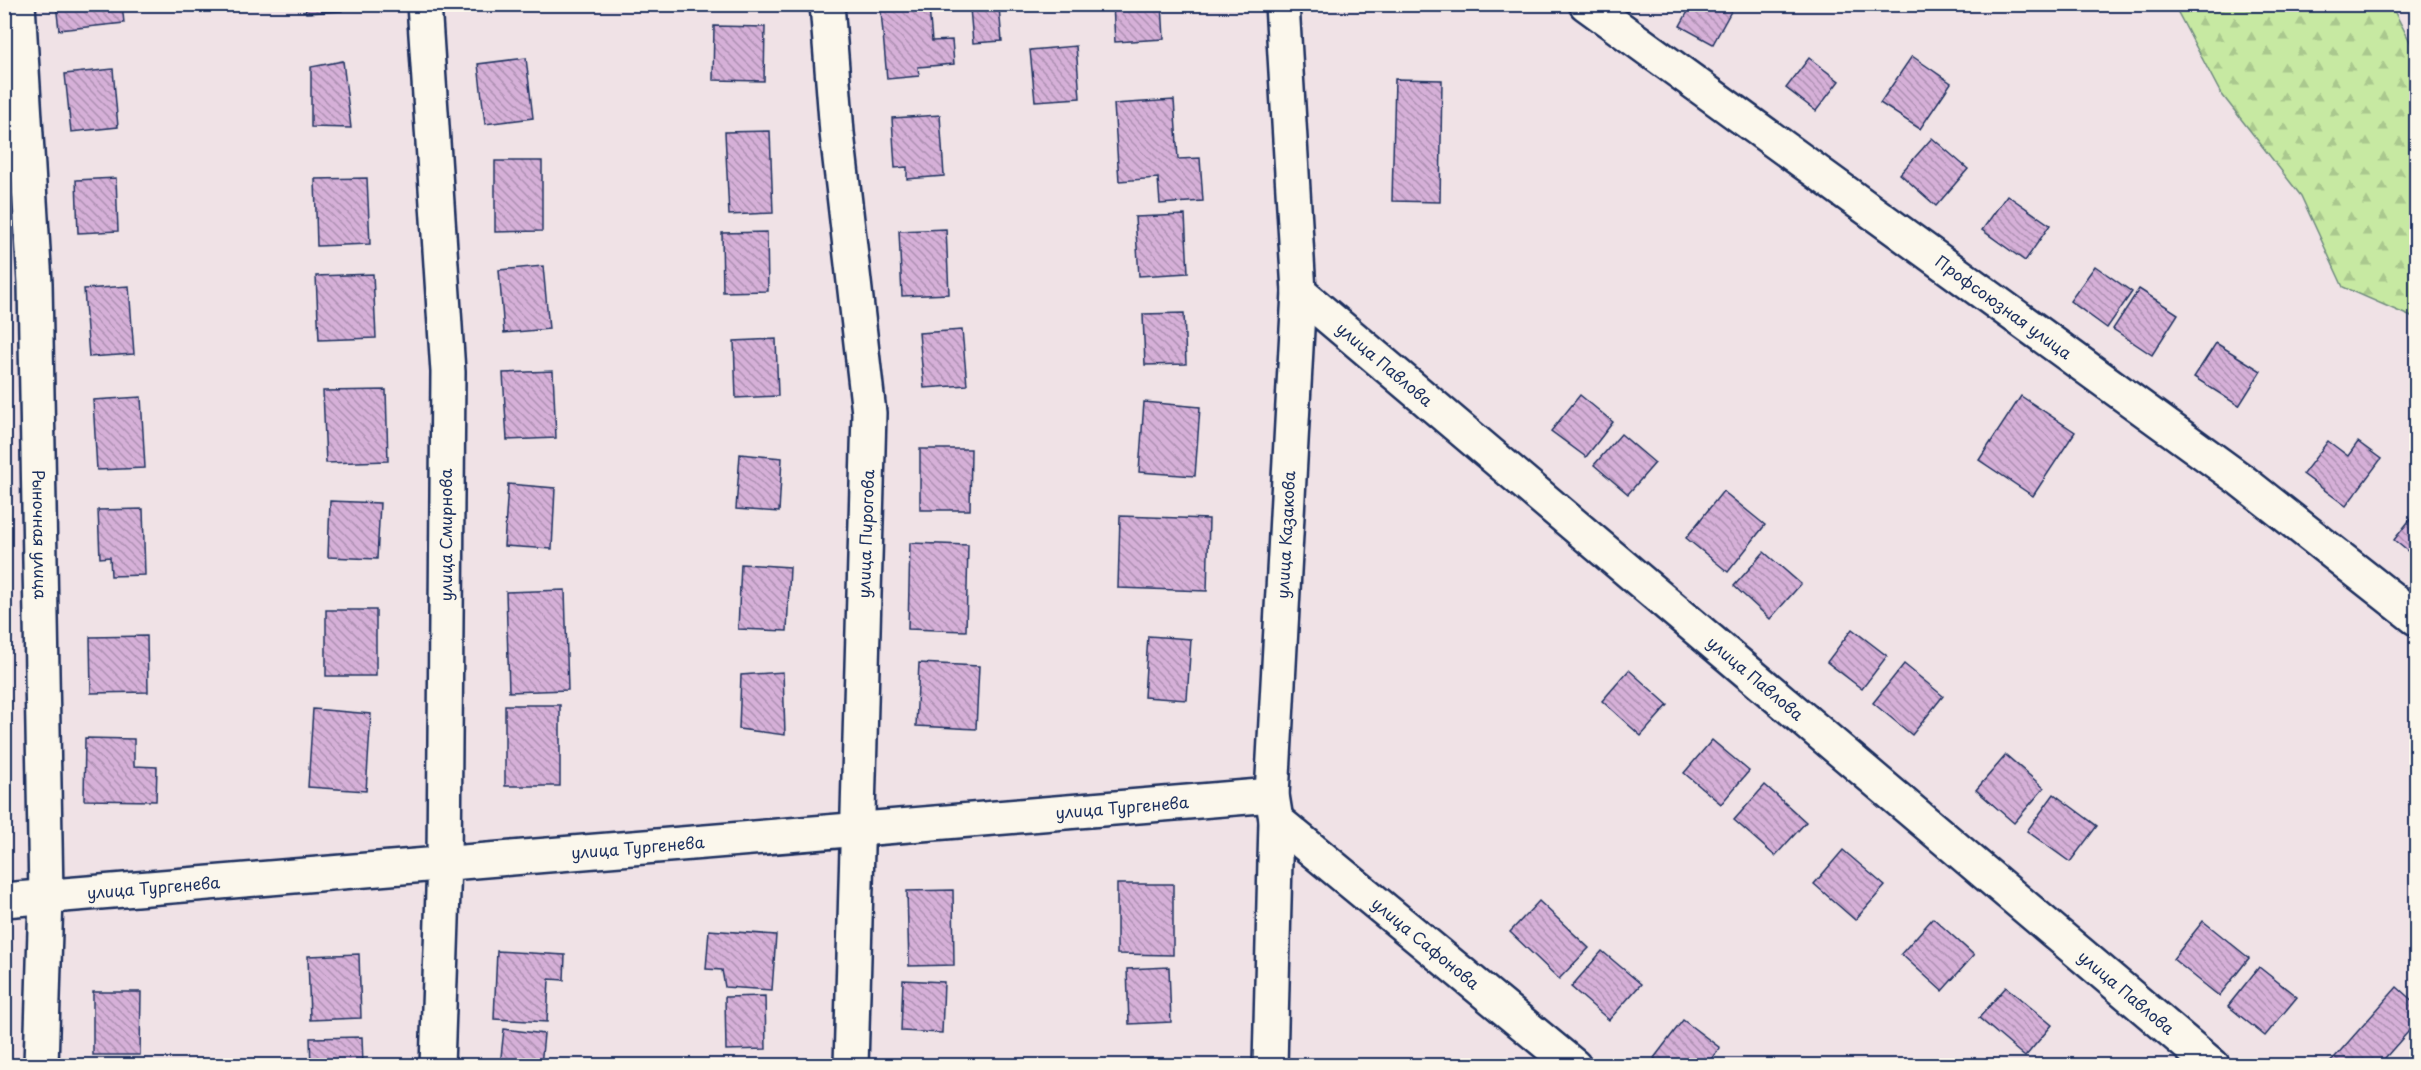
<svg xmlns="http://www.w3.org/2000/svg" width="2421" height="1070" font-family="'Playpen Sans',sans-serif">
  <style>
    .forest { fill: url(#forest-firs); stroke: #718c80; stroke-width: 1.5 }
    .building { fill: url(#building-back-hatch); stroke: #1b2f5e; stroke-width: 1.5 }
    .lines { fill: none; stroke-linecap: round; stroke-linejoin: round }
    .minor-casing { stroke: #1b2f5e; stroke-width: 38 }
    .major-casing { stroke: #1b2f5e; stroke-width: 38 }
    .minor { stroke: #fbf7ec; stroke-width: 33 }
    .major { stroke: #fbf7ec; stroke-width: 33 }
    .labels { text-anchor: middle; stroke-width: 4.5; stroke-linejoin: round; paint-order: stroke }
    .street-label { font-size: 16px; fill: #1b2f5e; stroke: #fbf7ec }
  </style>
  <defs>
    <pattern id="forest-firs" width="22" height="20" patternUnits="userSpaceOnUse" patternTransform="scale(1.5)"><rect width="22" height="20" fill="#c7e9a2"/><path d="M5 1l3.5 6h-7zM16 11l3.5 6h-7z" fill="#aac88e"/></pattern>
    <pattern id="building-back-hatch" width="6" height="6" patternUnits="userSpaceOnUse" patternTransform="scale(1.5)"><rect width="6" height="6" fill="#d6b0d8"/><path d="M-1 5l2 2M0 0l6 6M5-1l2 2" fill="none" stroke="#ad90b2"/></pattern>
  </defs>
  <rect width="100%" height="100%" fill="#f0e2e6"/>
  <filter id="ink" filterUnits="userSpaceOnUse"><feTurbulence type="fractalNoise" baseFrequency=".0167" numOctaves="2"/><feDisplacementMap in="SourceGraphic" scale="12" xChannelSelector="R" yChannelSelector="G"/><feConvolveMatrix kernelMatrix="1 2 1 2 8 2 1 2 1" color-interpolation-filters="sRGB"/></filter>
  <g filter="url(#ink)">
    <path class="forest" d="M2174 5H2391L2416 53V319L2343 287 2301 196 2220 92Z"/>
    <g class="building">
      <path d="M56 4H122L124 23 59 30Z"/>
      <path d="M305 4H342V11L306 13Z"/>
      <path d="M476 4H526L527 8 476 10Z"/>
      <path d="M1113 4H1162L1164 39 1115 42Z"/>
      <path d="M1689 4H1735L1713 44 1680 26 1691 6Z"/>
      <path d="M999 7 1002 41 973 43 970 8Z"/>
      <path d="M929 8 932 41 952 40 954 64 918 67 919 76 887 79 881 11Z"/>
      <path d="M714 26 765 27 764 81 713 80Z"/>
      <path d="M1076 46 1080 98 1035 101 1030 50Z"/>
      <path d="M1912 56 1951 83 1920 129 1880 103Z"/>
      <path d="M526 58 533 118 485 124 478 64Z"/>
      <path d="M1809 58 1839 81 1816 111 1786 88Z"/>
      <path d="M343 61 351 128 311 127V67Z"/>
      <path d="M113 69 118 127 71 132 65 74Z"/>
      <path d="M1395 79 1442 80 1440 202 1392 201Z"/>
      <path d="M1174 100 1178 159 1200 158 1203 201 1160 204 1158 178 1119 181 1114 104Z"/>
      <path d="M940 115 944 176 907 179V167L895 168 892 118Z"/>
      <path d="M770 131 773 213 729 215 725 132Z"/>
      <path d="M1932 138 1968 169 1936 206 1900 174Z"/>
      <path d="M495 161H542V231L495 232Z"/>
      <path d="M116 178 118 231 78 233 76 180Z"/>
      <path d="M367 178 370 244 317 246 315 179Z"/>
      <path d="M2007 195 2050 225 2025 261 1982 230Z"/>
      <path d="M1185 215 1188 273 1139 276 1135 217Z"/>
      <path d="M946 229 949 294 902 296 899 231Z"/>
      <path d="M767 232 768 291 723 292 722 233Z"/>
      <path d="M543 266 549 329 504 333 499 270Z"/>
      <path d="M2095 266 2132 292 2107 328 2070 301Z"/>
      <path d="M373 274 376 338 319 340 316 276Z"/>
      <path d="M129 286 134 354 89 357 84 289Z"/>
      <path d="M2139 289 2178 314 2152 355 2113 329Z"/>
      <path d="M1184 313 1186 364 1145 365 1143 314Z"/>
      <path d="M962 330 967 385 924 388 919 333Z"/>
      <path d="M776 339 778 396 736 398 734 341Z"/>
      <path d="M2216 343 2261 371 2239 406 2194 377Z"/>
      <path d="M553 371 556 438 507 440 503 373Z"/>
      <path d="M386 390 388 461 326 463 323 391Z"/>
      <path d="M1580 395 1613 422 1586 457 1551 431Z"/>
      <path d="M2021 396 2075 432 2033 496 1979 460Z"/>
      <path d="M141 397 145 468 97 470 93 400Z"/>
      <path d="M1144 402 1200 407 1195 476 1139 472Z"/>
      <path d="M1621 434 1655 463 1628 494 1594 465Z"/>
      <path d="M2328 441 2348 456 2358 442 2381 459 2346 506 2303 474Z"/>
      <path d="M920 449H971L970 510H920Z"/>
      <path d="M740 454 782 458 779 512 736 509Z"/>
      <path d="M508 484 555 488 552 549 504 546Z"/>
      <path d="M1723 491 1765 525 1728 572 1686 538Z"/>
      <path d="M330 501 380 503 377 559 328 557Z"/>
      <path d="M143 509 145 575 111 576 110 557 100 558 98 510Z"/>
      <path d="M2416 512V558L2394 540Z"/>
      <path d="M1120 516 1209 519 1207 591 1118 588Z"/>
      <path d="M910 543 968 545 966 631 908 629Z"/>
      <path d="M1764 552 1801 584 1770 619 1734 586Z"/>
      <path d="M741 564 790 567 787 631 738 629Z"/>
      <path d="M565 590 568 690 509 692 506 592Z"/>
      <rect x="326" y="610" width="50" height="66"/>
      <path d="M1852 629 1887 656 1862 689 1827 662Z"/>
      <path d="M147 636 148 692 91 693 90 637Z"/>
      <path d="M1148 636 1191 639 1187 700 1144 697Z"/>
      <path d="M919 663 979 666 976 729 916 726Z"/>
      <path d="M1904 664 1943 696 1912 735 1873 703Z"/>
      <path d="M1629 670 1668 705 1641 736 1602 701Z"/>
      <path d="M783 672 785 735 739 729 741 675Z"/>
      <rect x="505" y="705" width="55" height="81"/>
      <path d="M313 709 371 714 366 791 308 787Z"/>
      <path d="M85 738 134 739V766L157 767 156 801 84 800Z"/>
      <path d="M1712 740 1749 771 1721 804 1684 773Z"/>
      <path d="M2006 755 2044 788 2014 823 1976 790Z"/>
      <path d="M1765 785 1806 822 1775 856 1734 820Z"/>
      <path d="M2054 794 2097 826 2070 862 2027 831Z"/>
      <path d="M1843 850 1885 886 1855 920 1814 884Z"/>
      <path d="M1117 884H1173V955L1117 954Z"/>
      <path d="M953 890 954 965 909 966 907 891Z"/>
      <path d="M1539 901 1589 948 1559 979 1510 932Z"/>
      <path d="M1933 918 1974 955 1942 991 1901 954Z"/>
      <path d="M2203 921 2249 958 2219 996 2173 959Z"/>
      <path d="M709 930 776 935 772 990 725 987 722 970 706 969Z"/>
      <path d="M497 951 565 955 564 980 549 979 547 1022 494 1019Z"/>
      <path d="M1602 951 1641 984 1609 1020 1571 987Z"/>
      <path d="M359 954 361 1018 310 1020 308 956Z"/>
      <path d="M1169 967 1171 1022 1129 1024 1127 969Z"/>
      <path d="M2259 967 2297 997 2265 1036 2228 1006Z"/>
      <path d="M903 980 944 982 942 1033 901 1031Z"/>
      <path d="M2006 987 2052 1025 2025 1057 1979 1018Z"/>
      <path d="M2397 987 2416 1004V1023L2378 1066H2327Z"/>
      <path d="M93 992H141L140 1055H93Z"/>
      <path d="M765 996 766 1049 726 1050 725 997Z"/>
      <path d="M1683 1020 1720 1048 1707 1066H1663L1654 1058Z"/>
      <path d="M504 1029 544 1034 541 1066H500Z"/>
      <path d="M362 1037 363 1066H311L310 1038Z"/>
    </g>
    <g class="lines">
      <g class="minor-casing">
        <g id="minor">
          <path id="s1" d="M18 4 35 283 46 896 41 1066"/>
          <path d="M424 4 448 372 444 862 437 1066"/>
          <path d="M827 4 837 133 869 413 851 1066"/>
          <path id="s2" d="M1586 4 2241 480 2416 618"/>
          <path id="s3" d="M1299 292 2213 1066"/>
          <path id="s4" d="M1276 820 1574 1066"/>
          <path id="s5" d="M4 900 1272 795"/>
        </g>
      </g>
      <g class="major-casing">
        <g id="major">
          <path id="s6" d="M1270 1066 1276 820 1272 795 1299 292 1282 4"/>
        </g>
      </g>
      <use href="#minor" class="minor"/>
      <use href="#major" class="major"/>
    </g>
  </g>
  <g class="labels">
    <g class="street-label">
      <text dy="6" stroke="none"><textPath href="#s2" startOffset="516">Профсоюзная улица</textPath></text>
      <text dy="6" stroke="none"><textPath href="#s3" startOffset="112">улица Павлова</textPath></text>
      <text transform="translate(866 534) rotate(-88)" y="6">улица Пирогова</text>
      <text dy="6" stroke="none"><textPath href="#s1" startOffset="531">Рыночная улица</textPath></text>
      <text transform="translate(446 535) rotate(-90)" y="6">улица Смирнова</text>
      <text dy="6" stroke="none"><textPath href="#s6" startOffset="532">улица Казакова</textPath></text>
      <text dy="6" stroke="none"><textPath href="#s3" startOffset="598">улица Павлова</textPath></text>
      <text dy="6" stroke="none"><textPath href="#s5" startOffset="1122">улица Тургенева</textPath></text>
      <text dy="6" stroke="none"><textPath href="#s5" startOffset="636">улица Тургенева</textPath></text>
      <text dy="6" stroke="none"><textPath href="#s5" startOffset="150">улица Тургенева</textPath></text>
      <text dy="6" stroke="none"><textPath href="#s4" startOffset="194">улица Сафонова</textPath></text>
      <text dy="6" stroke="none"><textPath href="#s3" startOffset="1084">улица Павлова</textPath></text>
    </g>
  </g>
  <rect width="2421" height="1070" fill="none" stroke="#fbf7ec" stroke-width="24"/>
  <rect x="12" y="12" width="2397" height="1046" fill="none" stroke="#1b2f5e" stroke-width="2" filter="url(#ink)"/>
</svg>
